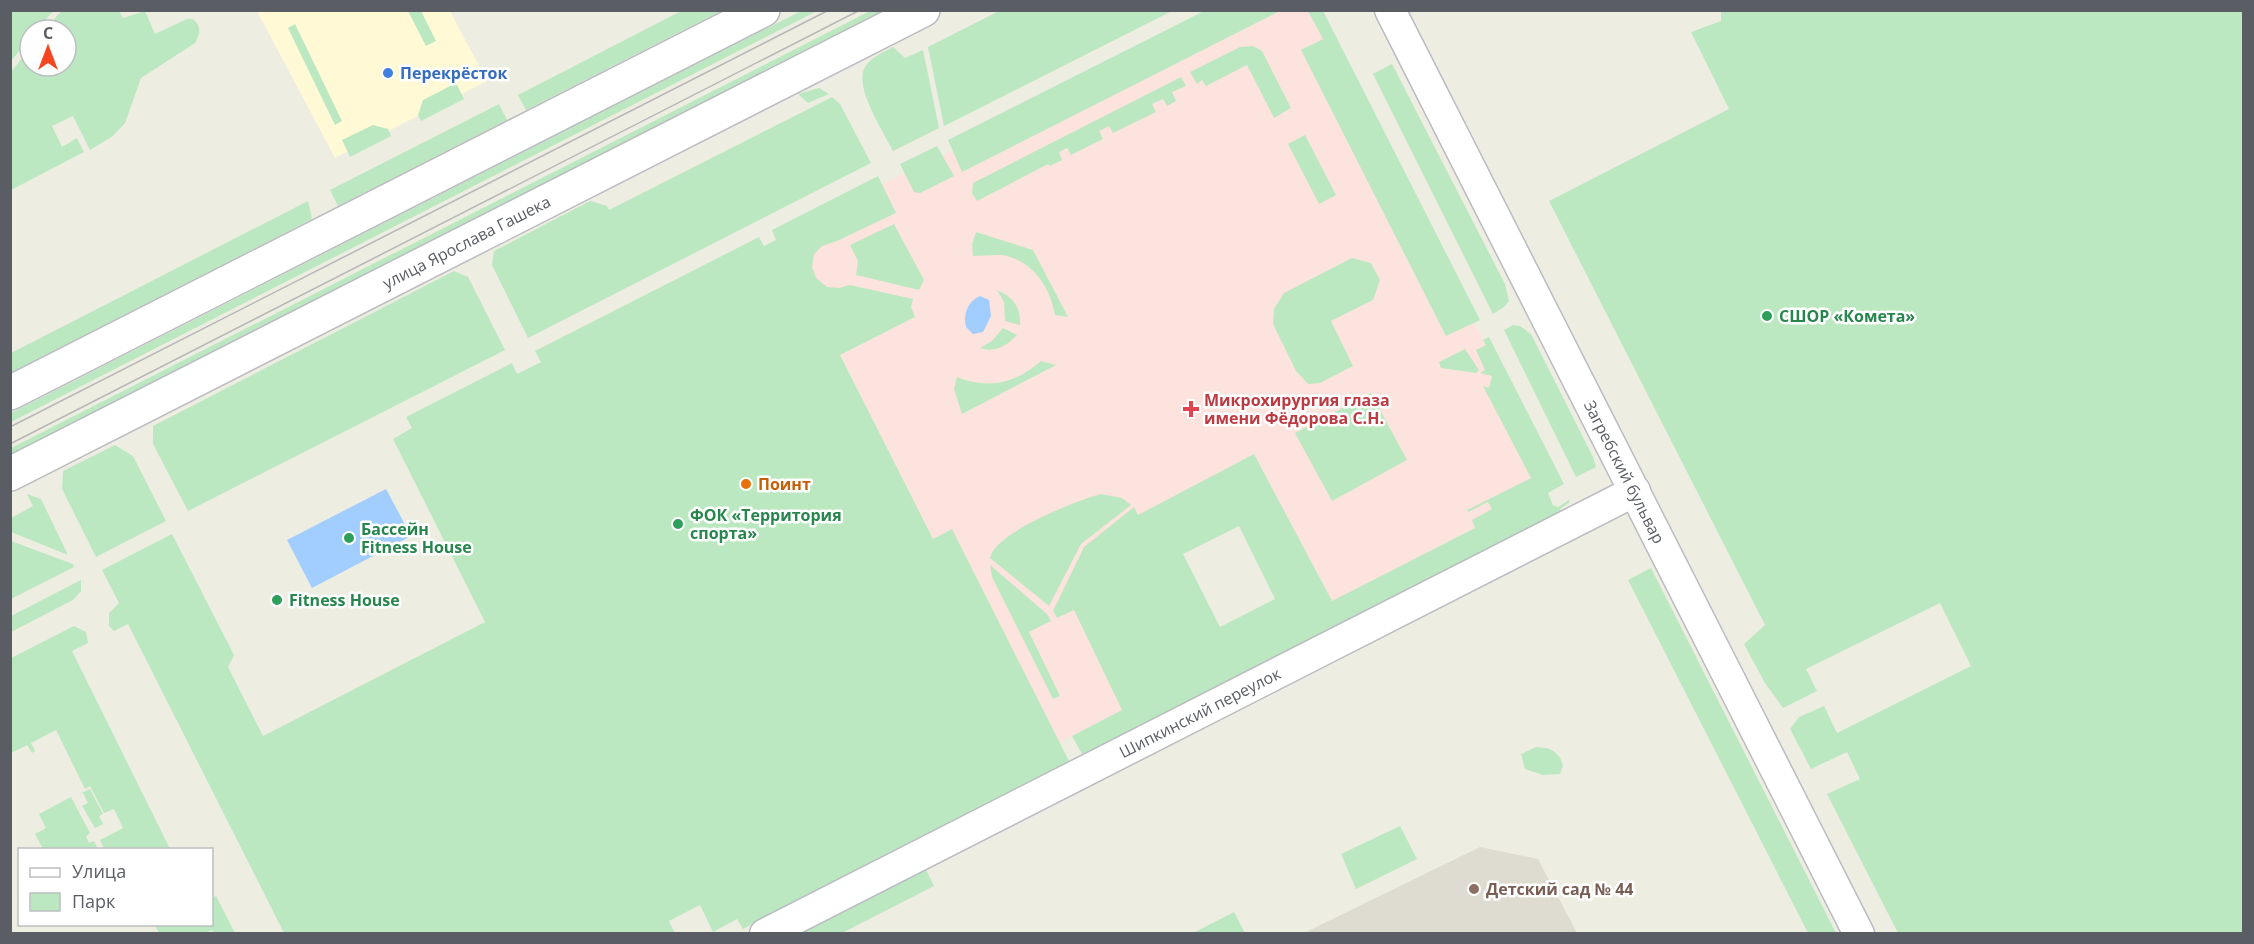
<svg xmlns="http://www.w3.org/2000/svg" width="2254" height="944" font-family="'Open Sans',sans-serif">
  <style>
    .commercial { fill: #fff9d6 }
    .education { fill: #dedcd1 }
    .medical { fill: #fde3dd }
    .green { fill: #bce8c1; fill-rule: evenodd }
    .water { fill: #a1cdff }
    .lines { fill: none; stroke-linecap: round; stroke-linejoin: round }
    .minor-casing { stroke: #babcc2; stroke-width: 33 }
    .tertiary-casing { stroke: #babcc2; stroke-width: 36 }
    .minor { stroke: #fff; stroke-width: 30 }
    .tertiary { stroke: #fff; stroke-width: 33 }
    .tram { stroke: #b6b7b7; stroke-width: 1.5 }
    .shop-dot { fill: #3f7fe0; stroke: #fff; stroke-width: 2 }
    .leisure-dot { fill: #2e9e5b; stroke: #fff; stroke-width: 2 }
    .health-dot { fill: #e0444e; stroke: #fff; stroke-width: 2 }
    .food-dot { fill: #e8710a; stroke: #fff; stroke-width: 2 }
    .education-dot { fill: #8d6e63; stroke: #fff; stroke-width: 2 }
    .labels { text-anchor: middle; stroke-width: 5; stroke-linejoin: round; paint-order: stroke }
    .shop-label { font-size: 16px; font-weight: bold; fill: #366cbe; stroke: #fff; text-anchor: start }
    .street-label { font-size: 16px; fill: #5a5e64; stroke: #fff }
    .leisure-label { font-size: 16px; font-weight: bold; fill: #27864d; stroke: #fff; text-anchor: start }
    .health-label { font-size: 16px; font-weight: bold; fill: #be3a42; stroke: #fff; text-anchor: start }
    .food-label { font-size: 16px; font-weight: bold; fill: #c56008; stroke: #fff; text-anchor: start }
    .education-label { font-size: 16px; font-weight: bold; fill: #785e54; stroke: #fff; text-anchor: start }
  </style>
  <rect width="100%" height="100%" fill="#eeede2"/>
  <path class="commercial" d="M257 11H450L487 81 335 158Z"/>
  <path class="education" d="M1480 847 1538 859 1577 933H1304Z"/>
  <path class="medical" d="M1242 11H1315L1557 485 1319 608 1249 474 1095 545 1164 689 1039 753 774 236Z"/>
  <g class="green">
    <path d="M683 10 721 11 526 110 518 95Z"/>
    <path d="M1206 10 1280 11 962 172 948 140Z"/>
    <path d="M10 11H53L37 30H30V38L11 61Z"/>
    <path d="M61 11H119L123 18 145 11 155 34 187 19H193C202 26 200 35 195 43L141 78 125 123 113 136 90 150 73 116 52 126 62 147 77 138 84 152 11 190V72L30 48V66H66V30H45Z"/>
    <path d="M408 11H421L436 41 426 46Z"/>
    <path d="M801 11H817L11 422V413Z"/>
    <path d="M870 11H890L11 458V448Z"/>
    <path d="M999 11V10L1172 11 944 126 928 47Z"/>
    <path d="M1308 11H1323L1480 320 1446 336 1301 50 1323 39Z"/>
    <path d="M1721 11H2243V933H1898L1827 794 1860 779 1847 752 1811 769 1790 729 1799 717 1824 706 1837 733 1971 666 1940 603 1806 669 1817 691 1783 708 1765 683 1744 644 1765 625 1549 201 1729 109 1691 32 1721 21Z"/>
    <path d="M295 24 342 121 335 125 288 28Z"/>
    <path d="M1253 46 1262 51 1291 108 1274 118 1247 65 1206 86 1202 80 1197 84 1190 72 1240 47Z"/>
    <path d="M893 47 905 58 923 50 939 128 893 151C884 133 855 89 864 69 869 58 882 53 893 47Z"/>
    <path d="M1392 64 1505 284 1509 301 1504 307 1493 314 1373 74Z"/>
    <path d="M1181 77 1186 86 1172 92 1176 101 1167 106 1163 99 1152 104 1156 112 1113 133 1109 126 1099 131 1103 139 1071 155 1067 148 1059 152 1062 160 1050 166 1048 164 977 201 972 193 973 183Z"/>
    <path d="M456 83 464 99 421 121 418 115 423 100Z"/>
    <path d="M819 88 829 94 808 103 798 94Z"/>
    <path d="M832 97 840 104 871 163 528 338 492 265 494 251 590 201 607 206 609 210Z"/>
    <path d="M499 104 507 120 338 206 330 190Z"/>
    <path d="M373 125 388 129 391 136 350 157 342 140Z"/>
    <path d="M1305 135 1336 195 1319 204 1288 144Z"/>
    <path d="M937 146 954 176 920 193 914 192 900 164Z"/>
    <path d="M878 176 896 213 837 241 822 246 814 254 812 267 816 278 827 287 839 288 850 285 913 299 911 307 915 317 840 355 933 539 952 529 1070 763 743 929 737 919 713 932 700 905 669 921 675 933H284L128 624 114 631 109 626V613L119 603 102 570 172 534 234 655 228 667 263 736 485 622 393 439 412 428 406 417 512 363 517 374 541 362 535 351 759 237 764 246 776 240 772 230Z"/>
    <path d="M308 201 312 219 11 373V353Z"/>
    <path d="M894 224 924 280 919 290 856 275 858 261 850 245Z"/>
    <path d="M976 232 1033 250 1068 317 1055 315C1050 288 1035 264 1007 256 997 254 984 256 973 256L972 244Z"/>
    <path d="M1352 258 1371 263 1380 280 1373 300 1331 321 1353 366 1320 383 1308 384 1296 371 1273 324 1274 309 1284 293Z"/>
    <path d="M454 271 468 277 505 350 188 511 153 444V426Z"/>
    <path d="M997 290C1013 297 1021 307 1020 325L1005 321 1004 302Z"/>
    <path d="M1513 325 1520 326 1531 334 1593 457 1596 467 1576 477 1504 330Z"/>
    <path d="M1003 328 1017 335C1006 346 996 353 980 348L992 341Z"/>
    <path d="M1489 337 1564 484 1548 493 1553 505 1558 507 1569 500 1570 502 1560 509 1562 511 1083 756 1072 736 1122 710 1074 610 1057 618 1053 611 1084 547 1134 507 1138 515 1254 454 1332 601 1475 528 1472 520 1492 509 1488 502 1468 512 1467 510 1531 478 1483 386 1489 388 1492 376 1480 373 1485 370 1476 350 1486 345 1483 340ZM1239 526 1275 599 1220 627 1183 554Z"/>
    <path d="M1465 349 1479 370 1476 373 1441 368 1439 362Z"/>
    <path d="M1041 361 1056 365 962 414 954 389 957 377C989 390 1016 383 1041 361Z"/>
    <path d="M1371 393 1407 460 1332 501 1295 433Z"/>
    <path d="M115 445 133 456 166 521 96 557 62 489 63 471Z"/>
    <path d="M27 494 41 499 68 555 11 532V518L33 506Z"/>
    <path d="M1101 494 1122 498 1131 505 1081 544 1049 606 990 558C994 533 1077 500 1101 494Z"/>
    <path d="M11 541 73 564 74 567 11 599Z"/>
    <path d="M990 565 1047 614 1051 621 1029 632 1060 696 1053 699 992 577Z"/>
    <path d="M1651 568 1836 933H1808L1628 580Z"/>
    <path d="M81 580V591L73 600 11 632V616Z"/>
    <path d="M74 626 86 632 88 643 72 651 170 849H104L100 840 123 828 114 809 104 813 90 786 85 789 56 730 31 743 35 751 32 753 27 745 11 753V658Z"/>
    <path d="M1536 747C1550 747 1560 752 1563 766L1560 774 1543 775 1525 769 1521 754Z"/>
    <path d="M90 789 103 814 99 816 103 824 95 828 82 806 88 803 83 793 79 794Z"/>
    <path d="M71 797 90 833 86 836 89 843 94 841 98 849H43L35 834 46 828 39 814Z"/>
    <path d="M1400 826 1417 859 1356 889 1341 854Z"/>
    <path d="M924 866 934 886 842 933 793 934Z"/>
    <path d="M216 896 235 933H214L212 930 204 933H159L156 927 161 925 212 924V898Z"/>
    <path d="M1234 912 1245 933H1193Z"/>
  </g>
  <g class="water">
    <path d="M980 296 989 300 991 316 983 332 973 334 966 327C963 314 967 302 980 296Z"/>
    <path d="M386 489 411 536 312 588 287 540Z"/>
  </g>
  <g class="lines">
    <g class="minor-casing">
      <g id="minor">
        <path id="s1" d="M1390 10 1859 934"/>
        <path id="s2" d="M765 934 1635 491"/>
      </g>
    </g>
    <g class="tertiary-casing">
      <g id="tertiary">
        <path d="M10 393 763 10"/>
        <path id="s3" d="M10 474 923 10"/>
      </g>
    </g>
    <use href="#minor" class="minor"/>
    <use href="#tertiary" class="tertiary"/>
    <g class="tram">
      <path d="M10 427 829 10"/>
      <path d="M10 444 860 10"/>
    </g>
  </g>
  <circle class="shop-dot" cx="388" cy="73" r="6"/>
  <g class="leisure-dot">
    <circle cx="1767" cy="316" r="6"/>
    <circle cx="678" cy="524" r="6"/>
    <circle cx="349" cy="538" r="6"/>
    <circle cx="277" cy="600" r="6"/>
  </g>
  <path class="health-dot" d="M1188 400h6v6h6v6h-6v6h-6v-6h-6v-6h6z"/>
  <circle class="food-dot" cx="746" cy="484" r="6"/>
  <circle class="education-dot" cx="1474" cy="889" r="6"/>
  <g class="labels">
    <g class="shop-label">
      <text x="400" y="79">Перекрёсток</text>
    </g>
    <g class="street-label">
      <text dy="6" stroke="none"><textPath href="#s3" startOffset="512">улица Ярослава Гашека</textPath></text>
      <text dy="6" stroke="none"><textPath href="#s1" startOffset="518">Загребский бульвар</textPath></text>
      <text dy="6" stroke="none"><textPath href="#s2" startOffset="488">Шипкинский переулок</textPath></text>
    </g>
    <g class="leisure-label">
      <text x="1779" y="322">СШОР «Комета»</text>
      <text x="690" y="521">ФОК «Территория<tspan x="690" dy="18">спорта»</tspan></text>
      <text x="361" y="535">Бассейн<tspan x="361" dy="18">Fitness House</tspan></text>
      <text x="289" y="606">Fitness House</text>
    </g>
    <g class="health-label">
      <text x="1204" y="406">Микрохирургия глаза<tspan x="1204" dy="18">имени Фёдорова С.Н.</tspan></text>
    </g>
    <g class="food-label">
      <text x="758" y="490">Поинт</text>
    </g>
    <g class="education-label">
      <text x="1486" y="895">Детский сад № 44</text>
    </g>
  </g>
  <rect width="2254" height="944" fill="none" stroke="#5a5e64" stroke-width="24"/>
  <rect x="18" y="848" width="195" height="78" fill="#ffffff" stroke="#bdbfc1" stroke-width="1.5"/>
  <rect x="30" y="868" width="30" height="9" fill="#ffffff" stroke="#bdbfc1" stroke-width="1.5"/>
  <text x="72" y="878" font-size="18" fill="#5a5e64">Улица</text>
  <rect x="30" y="893" width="30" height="18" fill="#bce8c1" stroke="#bdbfc1" stroke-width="1.5"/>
  <text x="72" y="908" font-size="18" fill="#5a5e64">Парк</text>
  <g transform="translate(48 48)"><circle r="28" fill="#ffffff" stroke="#bdbfc1" stroke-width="1.5"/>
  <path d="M0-4.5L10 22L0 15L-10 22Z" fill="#f54622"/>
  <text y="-9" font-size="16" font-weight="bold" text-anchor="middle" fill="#5a5e64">С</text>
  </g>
</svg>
